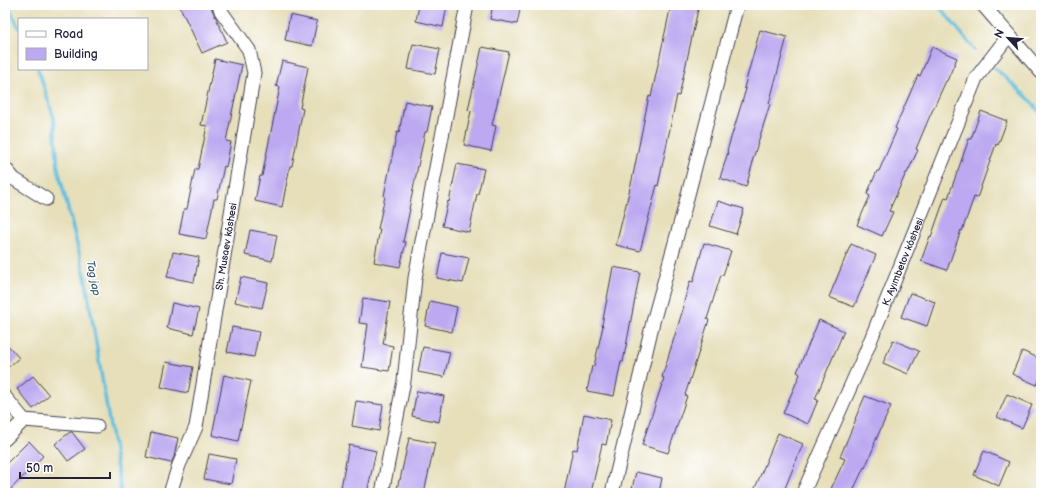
<svg xmlns="http://www.w3.org/2000/svg" width="1046" height="498" font-family="'Balsamiq Sans',sans-serif">
  <style>
    .lines { fill: none; stroke-linecap: round; stroke-linejoin: round }
    .stream { stroke: #60bede; stroke-width: 3.5 }
    .building { fill: #bca9f1 }
    .minor-casing { stroke: #3f3e4e; stroke-width: 15 }
    .minor { stroke: #fff; stroke-width: 13 }
    .labels { text-anchor: middle; stroke-width: 3; stroke-linejoin: round; paint-order: stroke }
    .street-label { font-size: 10px; fill: #22223b; stroke: #fff }
    .water-label { font-size: 11px; font-style: italic; fill: #3b607c; stroke: #fff }
  </style>
  <rect width="100%" height="100%" fill="#fff"/>
  <filter id="ink" filterUnits="userSpaceOnUse"><feTurbulence type="fractalNoise" baseFrequency=".025" numOctaves="2"/><feDisplacementMap in="SourceGraphic" scale="8" xChannelSelector="R" yChannelSelector="G"/><feConvolveMatrix kernelMatrix="1 2 1 2 8 2 1 2 1" color-interpolation-filters="sRGB"/></filter>
  <filter id="wash" filterUnits="userSpaceOnUse"><feTurbulence type="fractalNoise" baseFrequency=".012" numOctaves="4" result="noise"/><feDisplacementMap in="SourceGraphic" scale="16" xChannelSelector="R" yChannelSelector="G"/><feGaussianBlur stdDeviation="0.9" result="paint"/><feColorMatrix in="noise" values="0 0 0 0 0 0 0 0 0 0 0 0 0 0 0 0 0 1.4 0 .05"/><feComposite in="paint" operator="in"/></filter>
  <g filter="url(#wash)">
    <rect width="100%" height="100%" fill="#e6dfba"/>
    <g class="lines">
      <g class="stream">
        <path d="M8 5 19 28"/>
        <path d="M938 5 975 50"/>
        <path d="M995 68 1031 101 1041 114"/>
        <path d="M38 69 54 118 58 169 85 276 121 493"/>
      </g>
    </g>
    <g id="blocks">
      <g class="building">
        <path d="M179 5H210L227 42 202 53Z"/>
        <path d="M419 5H447L443 27 416 21Z"/>
        <path d="M493 5H521L517 24 490 19Z"/>
        <path d="M671 5H699L679 96 677 95 658 186 657 185 640 251 616 245 632 180 649 96 651 97Z"/>
        <path d="M290 15 317 21 312 46 285 40Z"/>
        <path d="M760 30 787 37 769 104H770L752 162H753L746 187 720 178 728 152 727 151 746 89 744 88Z"/>
        <path d="M413 44 440 49 435 74 408 69Z"/>
        <path d="M482 47 509 52 492 125 496 126 491 151 464 145 471 111 468 110Z"/>
        <path d="M932 47 957 58 947 81H946L929 118 916 149 918 150 907 173H906L889 211 893 212 882 236 857 225 870 196 867 194 877 171H879L897 129 895 128 918 75 920 76Z"/>
        <path d="M215 59 242 65 226 141 231 142 226 167 224 166 217 199H214L206 239 179 234 184 209H187L195 169H198L207 126 201 125Z"/>
        <path d="M282 61 308 67 300 108 303 109 292 166H290L282 207 255 201 260 176H262L280 87 276 86Z"/>
        <path d="M405 101 432 107 427 132H425L409 209H410L403 242H406L400 267 374 262 380 229H378L385 196H384L397 132 399 133Z"/>
        <path d="M981 111 1007 121 998 145 996 144 977 198 974 197 962 231 961 230 947 270 921 261 930 236 931 237 945 197 948 198 969 139H971Z"/>
        <path d="M457 164 484 169 478 194H477L469 232 442 226 448 201 449 202Z"/>
        <path d="M718 201 744 209 736 234 710 226Z"/>
        <path d="M250 230 277 235 272 261 245 255Z"/>
        <path d="M704 243 731 251 723 275H721L707 319 709 320 685 395 687 396 668 453 642 445 664 378 662 377 684 306 683 305 690 281 693 282Z"/>
        <path d="M851 244 876 255 854 307 829 297Z"/>
        <path d="M173 252 199 257 194 282 167 277Z"/>
        <path d="M442 253 469 258 463 283 437 278Z"/>
        <path d="M613 267 640 272 623 362H621L614 396 587 391 592 366H594L603 326 602 325Z"/>
        <path d="M241 277 268 283 262 308 235 302Z"/>
        <path d="M910 293 935 302 927 326 901 317Z"/>
        <path d="M363 298 390 302 383 344 393 346 389 371 362 367 368 324 359 323Z"/>
        <path d="M430 301 457 307 452 332 425 326Z"/>
        <path d="M172 303 199 309 193 334 167 328Z"/>
        <path d="M819 320 844 331 815 399 818 400 808 424 783 413 800 374 797 372Z"/>
        <path d="M232 327 259 332 254 357 227 352Z"/>
        <path d="M893 340 919 351 908 374 883 363Z"/>
        <path d="M5 342 19 358 5 370Z"/>
        <path d="M423 347 450 352 444 377 418 372Z"/>
        <path d="M1022 351 1041 359V376L1037 385 1012 374Z"/>
        <path d="M166 362 193 367 188 393 161 387Z"/>
        <path d="M224 375 251 381 238 441 212 435Z"/>
        <path d="M33 376 49 395 33 409 17 389Z"/>
        <path d="M417 391 444 396 439 422 412 416Z"/>
        <path d="M1007 394 1032 405 1022 428 997 417Z"/>
        <path d="M865 396 891 406 874 444H875L865 468 864 467 852 493H829L845 459 840 457 856 419H855Z"/>
        <path d="M356 401 383 405 379 431 352 426Z"/>
        <path d="M584 414 611 420 606 445 602 444 591 493H564L573 449 577 450Z"/>
        <path d="M70 432H72L85 449 68 461 55 444Z"/>
        <path d="M151 432 178 438 174 457 171 463 146 457Z"/>
        <path d="M778 433 803 444 783 493H753Z"/>
        <path d="M409 438 435 443 424 493H396L399 480H400Z"/>
        <path d="M29 441 43 456 7 493H5V465Z"/>
        <path d="M349 445 376 451 367 493H340Z"/>
        <path d="M984 451 1009 462 999 486 974 475Z"/>
        <path d="M209 454 236 459 231 484 204 479Z"/>
        <path d="M636 472 662 478 659 493H631Z"/>
      </g>
    </g>
  </g>
  <g filter="url(#ink)">
    <use href="#blocks" fill-opacity="0" stroke="#3f3e4e" stroke-width="1"/>
    <g class="lines">
      <g class="minor-casing">
        <g id="minor">
          <path d="M983 5 1041 72"/>
          <path d="M5 168 14 179 46 199"/>
          <path d="M5 397 24 420"/>
          <path d="M5 439 24 420 97 426"/>
          <path id="s1" d="M170 493 179 465 196 427 254 73 249 50 221 11 219 5"/>
          <path d="M382 493 404 381 415 278 467 5"/>
          <path d="M612 493 653 322 684 210 737 5"/>
          <path id="s2" d="M803 493 865 354 976 78 1009 35"/>
        </g>
      </g>
      <use href="#minor" class="minor"/>
    </g>
  </g>
  <g class="labels">
    <g class="street-label">
      <text dy="4" stroke="none"><textPath href="#s1" startOffset="254">Sh. Musaev kóshesi</textPath></text>
      <text dy="4" stroke="none"><textPath href="#s2" startOffset="252">K. Ayımbetov kóshesi</textPath></text>
    </g>
    <g class="water-label">
      <text transform="translate(94 278) rotate(79)" y="4">Tag jap</text>
    </g>
  </g>
  <rect width="1046" height="498" fill="none" stroke="#fff" stroke-width="20"/>
  <rect x="18" y="18" width="130" height="52" fill="#ffffff" stroke="#a7a7b1"/>
  <rect x="26" y="31" width="20" height="6" fill="#ffffff" stroke="#a7a7b1"/>
  <text x="54" y="38" font-size="12" fill="#22223b">Road</text>
  <rect x="26" y="48" width="20" height="12" fill="#bca9f1" stroke="#a7a7b1"/>
  <text x="54" y="58" font-size="12" fill="#22223b">Building</text>
  <g transform="translate(1008 38) rotate(296)" stroke="#ffffff" stroke-width="3" paint-order="stroke">
  <path d="M0-3L7 15L0 10L-7 15Z" fill="#22223b"/>
  <text y="-6" font-size="11" font-weight="bold" text-anchor="middle" fill="#22223b">N</text>
  </g>
  <path d="M20 472v6h90v-6" fill="none" stroke="#22223b" stroke-width="2"/>
  <text x="26" y="472" font-size="12" fill="#22223b" stroke="#ffffff" stroke-width="3" paint-order="stroke">50 m</text>
</svg>
